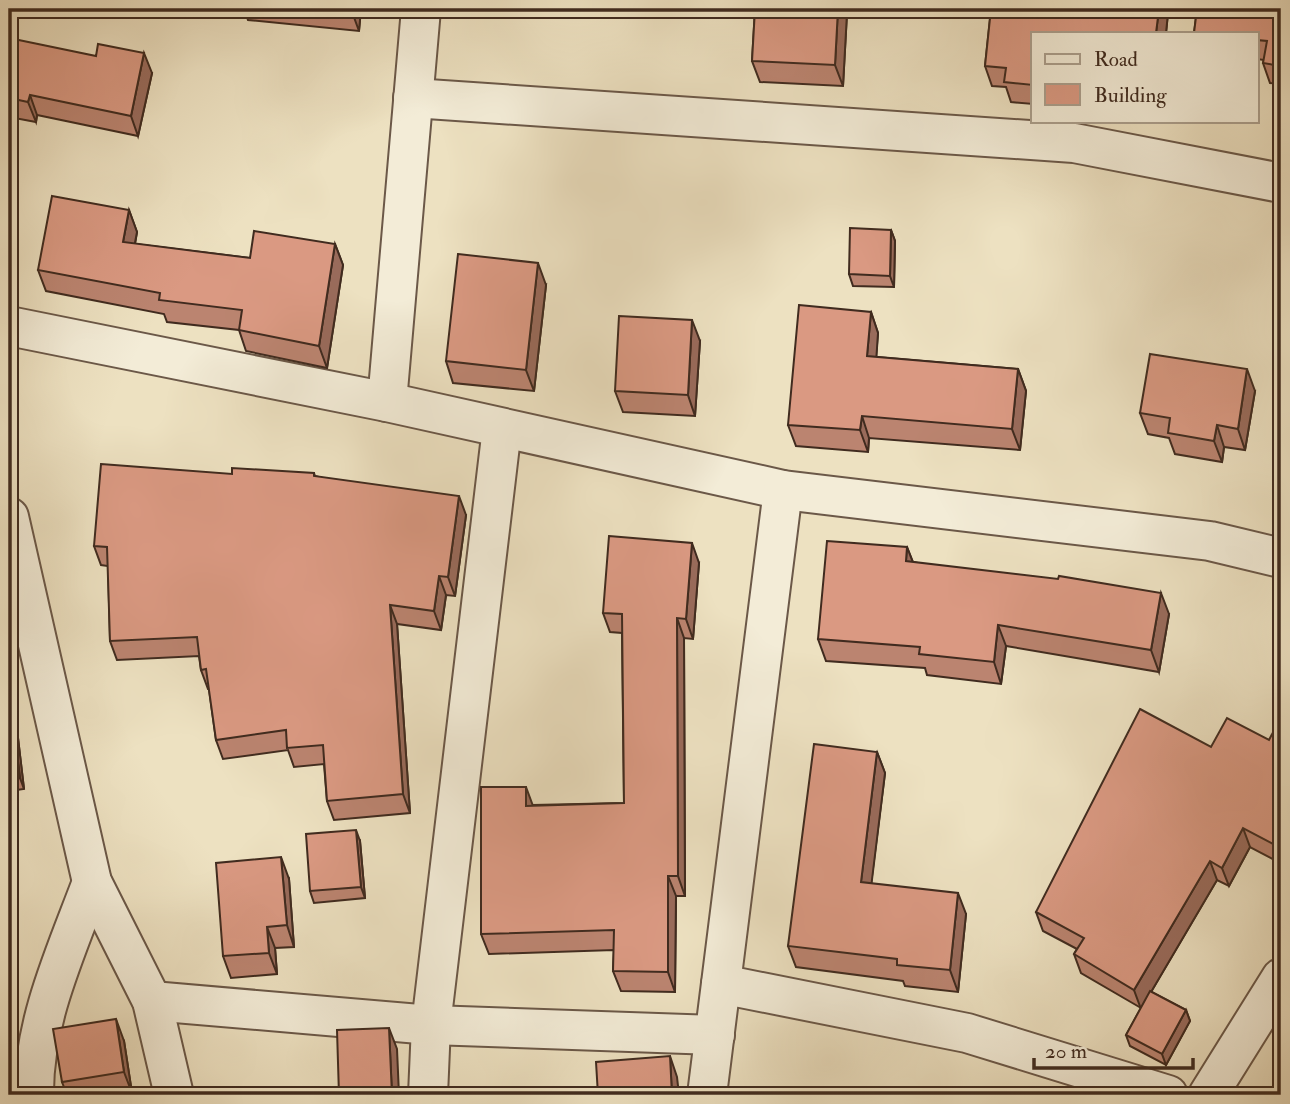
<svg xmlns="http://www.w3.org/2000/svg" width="1290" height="1104" font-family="'IM FELL Double Pica',serif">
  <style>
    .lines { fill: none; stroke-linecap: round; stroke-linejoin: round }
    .minor-casing { stroke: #6b5848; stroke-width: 42 }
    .minor { stroke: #f3ecd7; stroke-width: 38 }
    .wall { fill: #bb8470; stroke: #402b1f; stroke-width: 2 }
    .shaded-wall { fill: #996b5b; stroke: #402b1f; stroke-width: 2 }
    .building { fill: #da9982; stroke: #402b1f; stroke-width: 2 }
  </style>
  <rect width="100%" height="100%" fill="#ede1c1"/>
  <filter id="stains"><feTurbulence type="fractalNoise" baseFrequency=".00286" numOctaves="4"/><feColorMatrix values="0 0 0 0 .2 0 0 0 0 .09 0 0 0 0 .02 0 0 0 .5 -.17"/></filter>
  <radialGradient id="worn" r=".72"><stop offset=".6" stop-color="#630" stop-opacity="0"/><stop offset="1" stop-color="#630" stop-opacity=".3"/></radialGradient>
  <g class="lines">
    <g class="minor-casing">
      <g id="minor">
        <path d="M413 98 1074 143 1281 183"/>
        <path d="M9 326 387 402 783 490 1210 541 1281 558"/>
        <path d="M387 402 421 9"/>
        <path d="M9 517 92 882 152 1001 174 1095"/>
        <path d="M721 984 967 1033 1168 1095"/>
        <path d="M152 1001 431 1025 715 1035"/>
        <path d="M34 1095C33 1022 67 949 92 882"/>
        <path d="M428 1095 431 1025 502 428"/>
        <path d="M707 1095 783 490"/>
        <path d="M1208 1095 1281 978"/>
      </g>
    </g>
    <use href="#minor" class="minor"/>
  </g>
  <g class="wall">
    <path d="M9 9 11 39 152 73 138 136 37 115 36 122 9 117Z"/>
    <path d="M244 9H361L359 31 248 20Z"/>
    <path d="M755 9H845L847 13 843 86 760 82 752 61Z"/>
    <path d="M991 9H1167L1168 13 1166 33H1033V104L1011 102 1006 87 992 86 985 66Z"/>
    <path d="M1197 9H1281V84L1270 83 1263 63 1264 60 1257 59V33H1194Z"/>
    <path d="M129 210 137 232 135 244 250 258 335 244 343 265 327 368 246 351 239 330 167 322 164 314 46 291 38 270Z"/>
    <path d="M891 230 895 241 894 287 853 286 849 274Z"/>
    <path d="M546 285 534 391 453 383 446 361Z"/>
    <path d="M871 312 878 333 876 357 1018 369 1026 391 1020 450 869 438 868 452 796 446 788 425Z"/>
    <path d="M700 341 695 416 623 412 615 391Z"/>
    <path d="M1255 391 1245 450 1224 447 1222 462 1175 454 1169 438 1148 434 1140 413Z"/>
    <path d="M314 473 315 476 466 515 455 596 446 595 441 630 397 624 410 813 334 820 327 801 324 764 294 767 288 750 223 759 216 740 209 689H208L201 670 199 656 117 660 110 641 108 566 101 565 94 546 232 474Z"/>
    <path d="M907 547 913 562 1169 614 1159 672 1006 646 1001 684 927 675 925 668 826 661 818 639Z"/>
    <path d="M699 563 693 639 684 638 685 896H676L675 992 621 991 613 971 614 950 489 954 481 934 533 805 624 803 622 633 610 632 603 613Z"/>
    <path d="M9 727H14L18 738 24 789 9 791Z"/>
    <path d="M1269 740 1280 863 1250 847 1229 886 1217 880 1151 992 1186 1010 1190 1021 1166 1065 1130 1046 1126 1035 1141 1008 1081 973 1074 954 1077 949 1043 931 1036 912 1211 747Z"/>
    <path d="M877 752 885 773 871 884 966 914 958 992 905 986 903 981 796 967 788 946Z"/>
    <path d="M360 841 365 898 314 903 310 891Z"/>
    <path d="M289 879 294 947 275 948 277 974 231 978 223 956Z"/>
    <path d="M124 1041 132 1093 118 1095H67L62 1082Z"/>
  </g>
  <g class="shaded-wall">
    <path d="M9 9 12 57 9 48Z"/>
    <path d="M351 9H361L359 31Z"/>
    <path d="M838 9H845L847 13 843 86 835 65Z"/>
    <path d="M1159 9H1167L1168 13 1166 33H1156Z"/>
    <path d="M144 53 152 73 138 136 131 116Z"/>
    <path d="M30 95 37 115 36 122 28 102Z"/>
    <path d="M129 210 137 232 131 264 123 242Z"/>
    <path d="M891 230 895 241 894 287 890 276Z"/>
    <path d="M335 244 343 265 327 368 319 346Z"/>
    <path d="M538 263 546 285 534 391 526 370Z"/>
    <path d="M871 312 878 333 875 378 867 356Z"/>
    <path d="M692 320 700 341 695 416 688 395Z"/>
    <path d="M1018 369 1026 391 1020 450 1012 429Z"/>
    <path d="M1247 369 1255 391 1245 450 1238 429Z"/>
    <path d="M862 416 869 438 868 452 860 430Z"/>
    <path d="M1217 425 1224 447 1222 462 1214 441Z"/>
    <path d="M459 496 466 515 455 596 448 577Z"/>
    <path d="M692 543 699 563 693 639 686 619Z"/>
    <path d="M907 547 915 568 906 561Z"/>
    <path d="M439 576 446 595 441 630 434 611Z"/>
    <path d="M1161 593 1169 614 1159 672 1151 650Z"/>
    <path d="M390 605 397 624 410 813 403 794Z"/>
    <path d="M677 618 684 638 685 896 678 876Z"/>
    <path d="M998 625 1006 646 1001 684 994 662Z"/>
    <path d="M14 727 18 738 24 789 20 778Z"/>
    <path d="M877 752 885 773 869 904 861 882Z"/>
    <path d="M526 787 533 806H526Z"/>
    <path d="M1243 828 1250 847 1229 886 1222 868Z"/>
    <path d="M1281 828V860L1280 863 1273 844Z"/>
    <path d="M356 830 360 841 365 898 361 887Z"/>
    <path d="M281 857 289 879 294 947 287 925Z"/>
    <path d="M1210 861 1217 880 1141 1009 1134 990Z"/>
    <path d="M668 876 676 896 675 992 668 972Z"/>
    <path d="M958 893 966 914 958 992 950 970Z"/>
    <path d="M267 927 275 948 277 974 269 953Z"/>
    <path d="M1186 1010 1190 1021 1166 1065 1162 1054Z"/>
    <path d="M116 1019 124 1041 132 1093 124 1072Z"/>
    <path d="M389 1028 397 1049 399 1095H392Z"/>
    <path d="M670 1056 677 1077 679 1095H672Z"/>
  </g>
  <g class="building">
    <path d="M755 9H838L835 65 752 61Z"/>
    <path d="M991 9H1159L1156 33H1033V85L1004 82 1006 68 985 66Z"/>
    <path d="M1197 9H1281V66L1263 63 1267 41 1257 40V33H1194Z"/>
    <path d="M9 38 96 56 98 44 144 53 131 116 30 95 28 102 9 98Z"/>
    <path d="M52 196 129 210 123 242 250 258 254 231 335 244 319 346 239 330 242 310 159 300 160 293 38 270Z"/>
    <path d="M850 228 891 230 890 276 849 274Z"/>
    <path d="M458 254 538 263 526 370 446 361Z"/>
    <path d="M799 305 871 312 867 356 1018 369 1012 429 862 416 860 430 788 425Z"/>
    <path d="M619 316 692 320 688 395 615 391Z"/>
    <path d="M1150 354 1247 369 1238 429 1217 425 1214 441 1168 433 1170 418 1140 413Z"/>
    <path d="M101 464 232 474V468L314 473V476L459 496 448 577 439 576 434 611 390 605 403 794 327 801 323 745 287 748 286 730 216 740 206 669 201 670 197 637 110 641 107 547 94 546Z"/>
    <path d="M609 536 692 543 686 619 677 618 678 876H668V972L613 971 614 930 481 934V787H526V806L624 803 622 614 603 613Z"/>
    <path d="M827 541 907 547 906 561 1058 579 1059 576 1161 593 1151 650 998 625 994 662 919 654 920 647 818 639Z"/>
    <path d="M1140 709 1211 747 1227 718 1269 740 1281 717V828L1273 844 1243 828 1222 868 1210 861 1134 990 1074 954 1084 938 1036 912Z"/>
    <path d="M9 727H14L20 778 9 779Z"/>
    <path d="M814 744 877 752 861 882 958 893 950 970 897 965V959L788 946Z"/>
    <path d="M356 830 361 887 310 891 306 834Z"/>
    <path d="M281 857 287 925 267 927 269 953 223 956 216 863Z"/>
    <path d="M1150 991 1186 1010 1162 1054 1126 1035Z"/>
    <path d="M116 1019 124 1072 62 1082 53 1029Z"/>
    <path d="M389 1028 392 1095H339L337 1030Z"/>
    <path d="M670 1056 672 1095H598L596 1062Z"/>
  </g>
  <rect width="1290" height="1104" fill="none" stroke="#ede1c1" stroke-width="35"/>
  <rect x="10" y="10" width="1269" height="1083" fill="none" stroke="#402b1f" stroke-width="3.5"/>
  <rect x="18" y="18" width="1255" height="1069" fill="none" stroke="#402b1f" stroke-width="2"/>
  <rect x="1031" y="32" width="228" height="91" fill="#f3ecd7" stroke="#ab9f8d" stroke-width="2"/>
  <rect x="1045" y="54" width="35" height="10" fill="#f3ecd7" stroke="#ab9f8d" stroke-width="2"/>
  <text x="1094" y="66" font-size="21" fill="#402b1f">Road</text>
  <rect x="1045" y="84" width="35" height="21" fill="#da9982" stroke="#ab9f8d" stroke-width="2"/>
  <text x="1094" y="102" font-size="21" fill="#402b1f">Building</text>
  <path d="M1034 1058v10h159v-10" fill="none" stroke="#402b1f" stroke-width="3.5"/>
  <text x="1045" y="1058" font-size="21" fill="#402b1f" stroke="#f3ecd7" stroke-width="5" paint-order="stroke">20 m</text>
  <rect width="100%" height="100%" filter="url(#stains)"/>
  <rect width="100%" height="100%" fill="url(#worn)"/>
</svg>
